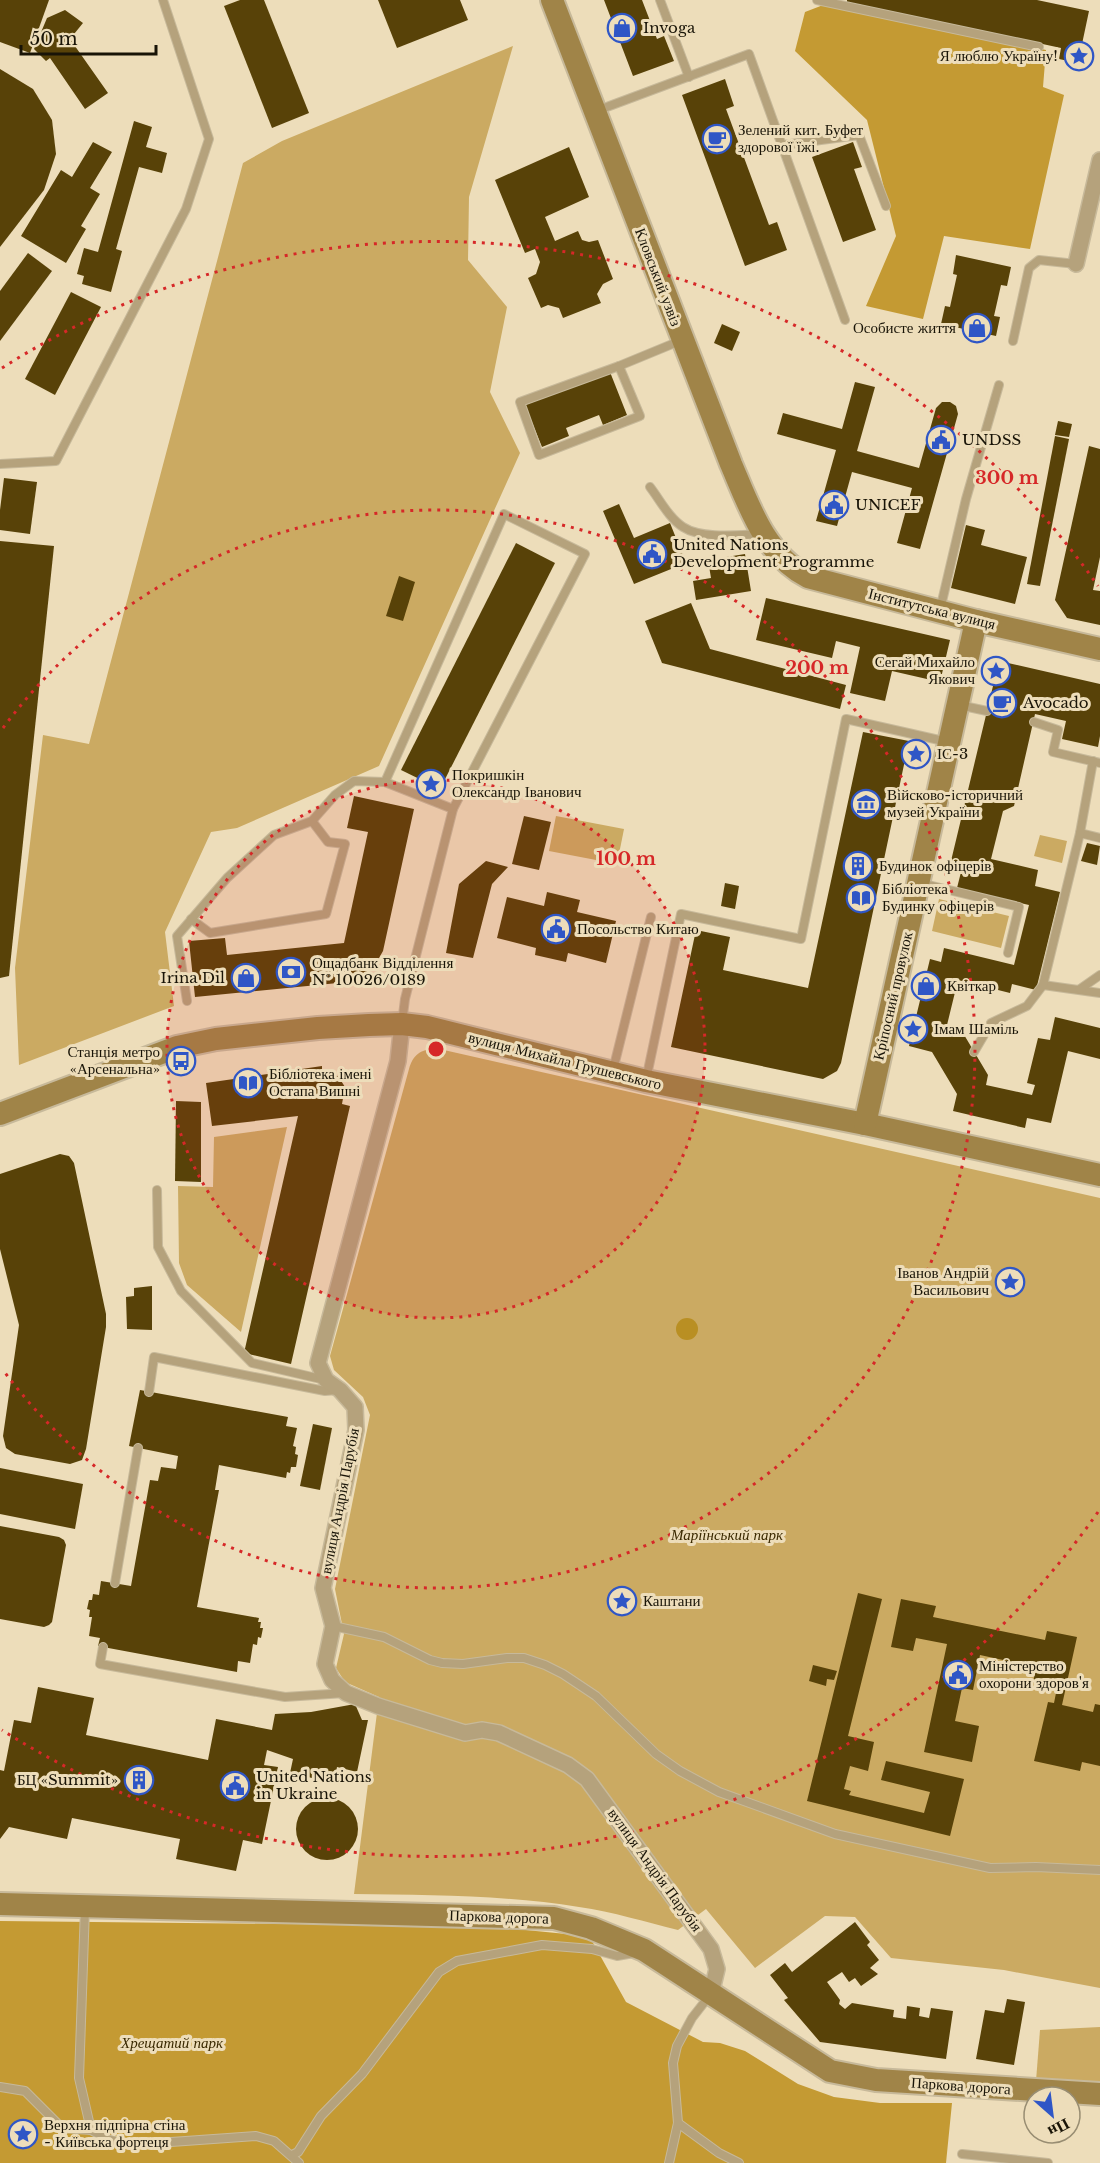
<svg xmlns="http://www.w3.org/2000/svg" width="1100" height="2163" font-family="'Libre Baskerville',serif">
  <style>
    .green { fill: #cbaa62 }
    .forest { fill: #c49a33 }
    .water { fill: #b98f23 }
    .building { fill: #584208 }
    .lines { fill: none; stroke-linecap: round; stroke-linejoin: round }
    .lane-casing { stroke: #c7b99a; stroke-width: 10 }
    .street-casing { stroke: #c7b99a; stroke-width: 18 }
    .secondary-casing { stroke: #c7b99a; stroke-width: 26 }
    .lane { stroke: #b5a27c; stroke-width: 8 }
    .street { stroke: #b5a27c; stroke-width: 15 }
    .secondary { stroke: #a08448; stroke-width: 22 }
    .ring { fill: none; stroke: #d62828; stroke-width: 3; stroke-dasharray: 3 6 }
    .labels { text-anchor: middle; stroke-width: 6; stroke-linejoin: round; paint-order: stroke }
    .poi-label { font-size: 15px; fill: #191407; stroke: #edddba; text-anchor: start }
    .street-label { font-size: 15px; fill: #191407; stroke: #edddba }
    .park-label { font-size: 15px; font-style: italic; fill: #3a2900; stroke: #edddba }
    .centre { fill: #d62828; stroke: #edddba; stroke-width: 3 }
    .ring-label { font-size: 18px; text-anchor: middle; font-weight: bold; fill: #d62828; stroke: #edddba; stroke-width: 6; stroke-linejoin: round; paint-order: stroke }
  </style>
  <rect width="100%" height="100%" fill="#edddba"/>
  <g class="green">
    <path d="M513 46 469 197 468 260 507 307 490 392 520 453 379 766 237 828 211 832 165 932 174 1006 19 1065 15 968 43 735 89 744 243 163 282 141Z"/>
    <path d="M556 816 624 829 617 864 549 851Z"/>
    <path d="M1040 835 1067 841 1062 863 1034 856Z"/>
    <path d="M939 899 1009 916 1001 948 932 931Z"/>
    <path d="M435 1048 1100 1198V1988L1004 1970 891 1958 855 1917 825 1916 755 1968 706 1909 678 1930C646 1922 613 1912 579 1907 505 1895 429 1895 354 1894L379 1697 345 1682 336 1668 344 1634 335 1589 370 1415 363 1397 334 1370 330 1356 409 1069C413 1055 420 1050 435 1048Z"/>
    <path d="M287 1127 241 1332 187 1285 179 1263 178 1186 213 1187 214 1137Z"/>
    <path d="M1100 2027V2084L1036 2081 1040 2030Z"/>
  </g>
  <g class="forest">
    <path d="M831 2 1046 50 1043 87 1064 95 1030 249 944 236 923 319 866 306 896 236 867 120 795 51 805 12Z"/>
    <path d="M0 1921 486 1926 566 1934 592 1941 626 2002 703 2042 720 2043 745 2051 798 2084 834 2097 880 2103H952L946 2163H0Z"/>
  </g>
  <circle class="water" cx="687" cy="1329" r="11"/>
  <g class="building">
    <path d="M0 0H49L30 53 0 42Z"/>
    <path d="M240 0H264L309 113 272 128 224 6Z"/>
    <path d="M378 0H460L468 20 397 48Z"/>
    <path d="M604 0H642L657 39 664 36 674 61 633 76Z"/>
    <path d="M847 0H1037L1089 11 1078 63 1059 59 1061 48 847 2Z"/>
    <path d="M65 10 83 23 70 39 108 93 85 109 50 58 46 61 34 49 47 18Z"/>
    <path d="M0 69 33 89 52 120 56 154 44 190 0 247Z"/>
    <path d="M725 79 734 106 726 109 769 225 777 222 787 250 745 266 682 95Z"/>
    <path d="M134 121 152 127 146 147 167 153 162 173 139 167 116 249 122 251 111 292 82 284 84 276 77 274 84 248 98 252Z"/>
    <path d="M93 142 112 152 90 188 100 194 81 226 86 229 66 263 21 236 61 170 72 177Z"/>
    <path d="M853 142 862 167 854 169 876 230 843 242 812 157Z"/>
    <path d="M569 147 589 197 545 217 555 241 578 231 582 240 589 242 598 240 613 279 603 284 597 294 601 303 563 318 559 308 548 305 541 308 528 278 536 274 540 262 535 249 525 253 495 180Z"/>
    <path d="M28 253 52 271 0 341V291Z"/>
    <path d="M956 255 1011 267 1007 286 1001 285 994 316 1000 317 996 336 941 324 945 306 950 307 957 275 953 274Z"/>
    <path d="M71 292 101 307 55 395 25 379Z"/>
    <path d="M722 324 740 332 732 351 714 343Z"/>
    <path d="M610 372 627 415 603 425 599 415 566 428 569 436 542 447 525 405Z"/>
    <path d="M855 382 875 387 857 451 919 468 936 408 942 402H950L956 406 958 414 920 549 897 543 912 488 852 472 837 526 816 521 836 450 777 434 783 413 842 429Z"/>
    <path d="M1058 421 1072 424 1069 437 1055 435Z"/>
    <path d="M1055 436 1069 439 1040 586 1027 584Z"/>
    <path d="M1089 446 1100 449V557L1093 590 1100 591V625L1067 618 1055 600Z"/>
    <path d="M4 478 37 482 30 534 0 530V510Z"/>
    <path d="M619 504 634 538 670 523 686 563 634 584 603 511Z"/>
    <path d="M966 525 985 530 981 545 1027 557 1015 604 951 588Z"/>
    <path d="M0 541 54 546 9 976 0 978Z"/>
    <path d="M516 543 555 563 440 789 401 770Z"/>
    <path d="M745 554 751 591 696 600 693 581 711 578 708 560Z"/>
    <path d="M399 576 415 582 403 621 386 616Z"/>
    <path d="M766 598 950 640 940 682 892 671 885 701 850 693 860 647 836 641 832 658 756 640Z"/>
    <path d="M691 603 710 649 846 685 840 709 662 663 645 621Z"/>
    <path d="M999 661 1100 684V736L1098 747 1062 739 1066 721 1035 714 1014 806 1003 811 991 859 1038 870 1035 886 1060 892 1036 990 1012 984 1010 993 958 980 947 1025 960 1028 988 1075 986 1085 1032 1095 1035 1085 1027 1083 1038 1038 1050 1040 1055 1017 1100 1028V1059L1068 1051 1051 1123 1027 1118 1025 1128 953 1111 957 1094 932 1052 909 1046 930 959 941 962 944 948 1014 965 1029 905 957 888 963 864 951 861Z"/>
    <path d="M863 732 909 741 841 1063 837 1071 823 1079 671 1047 696 930 730 937 723 970 808 988Z"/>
    <path d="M354 796 414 809 383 951 375 965 361 976 348 982 195 997 189 941 225 938 227 955 344 943 368 832 347 828Z"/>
    <path d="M524 816 551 822 539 870 512 864Z"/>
    <path d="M1087 843 1100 846 1097 865 1081 861Z"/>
    <path d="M486 861 508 867 492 884 473 958 446 953 459 884Z"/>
    <path d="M725 883 739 886 735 909 721 906Z"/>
    <path d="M547 892 580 900 577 912 616 921 606 963 568 953 566 962 535 955 536 948 497 938 507 897 544 906Z"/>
    <path d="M322 1066V1073L338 1076 345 1087 342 1104 350 1106 291 1364 244 1353 298 1116 212 1126 206 1083Z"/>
    <path d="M176 1101 201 1102V1182L175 1181Z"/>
    <path d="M60 1154 69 1156 74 1163 106 1314V1327L86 1449 82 1460 70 1464 15 1454 6 1448 3 1436 19 1325 0 1249V1174Z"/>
    <path d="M152 1286V1330L127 1329 126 1297 134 1296V1288Z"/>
    <path d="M140 1390 288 1417 286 1426 297 1428 293 1446 296 1447 295 1454 298 1455 296 1467H291L290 1473 287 1472 286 1478 219 1465 215 1490H219L197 1607 259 1618 258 1622H261L260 1628H263L261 1638 258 1637 257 1645 253 1644 250 1663 238 1661 237 1672 103 1647 98 1646 100 1638 89 1636 92 1617H89L90 1610 87 1609 89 1600H92L93 1594 99 1595 101 1581 131 1586 150 1480 158 1481 161 1467 176 1469 178 1456 129 1446Z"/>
    <path d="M313 1424 332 1428 320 1490 300 1486Z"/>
    <path d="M0 1468 83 1484 75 1529 0 1514Z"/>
    <path d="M0 1526 59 1537 64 1540 66 1545 52 1622 49 1625 44 1627 0 1619Z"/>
    <path d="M858 1593 882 1599 848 1736 874 1742 868 1771 850 1766 844 1789 851 1791 849 1795 924 1813 930 1792 881 1780 886 1761 964 1779 950 1836 807 1801Z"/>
    <path d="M901 1599 936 1606 933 1617 1045 1640 1047 1631 1077 1637 1062 1705 1093 1712 1095 1704 1100 1705V1766L1082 1762 1080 1771 1034 1761 1048 1702 1054 1703 1057 1688 1033 1683 1036 1667 980 1655 973 1690 962 1688 955 1721 979 1726 972 1762 924 1752 947 1644 916 1638 913 1651 891 1647Z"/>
    <path d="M813 1665 837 1671 834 1680 827 1679 826 1686 809 1681Z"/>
    <path d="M38 1687 94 1698 86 1735 208 1760 216 1719 272 1730 275 1714 311 1712 355 1704 362 1720H368L357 1772 337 1767 334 1783 290 1773 293 1759 267 1750 264 1765 278 1767 262 1844 243 1840 236 1871 176 1859 180 1839 72 1818 67 1839 9 1827 0 1839V1770L4 1771 14 1720 31 1723Z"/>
    <circle cx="327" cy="1829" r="31"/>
    <path d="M855 1922 870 1942 867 1945 879 1960 870 1968 878 1974 861 1986 855 1978 849 1982 842 1972 827 1982 840 2000 839 2004 845 2009 852 2003 894 2010 893 2017 906 2019 907 2006 920 2008 919 2016 929 2018 931 2008 953 2011 946 2059 820 2042 784 2000 788 1998 770 1975 785 1963 792 1972Z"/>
    <path d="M1007 1999 1025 2002 1014 2065 976 2059 985 2010 1004 2013Z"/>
  </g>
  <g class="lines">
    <g class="lane-casing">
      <g id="lane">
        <path d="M660 0 689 77"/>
        <path d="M817 0 1039 47"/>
        <path d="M596 111 749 54 845 320"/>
        <path d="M783 145 859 135 886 206"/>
        <path d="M1013 341 1029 268 1039 260 1076 264"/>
        <path d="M619 366 640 416 539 455 520 402Z"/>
        <path d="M619 366 682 340"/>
        <path d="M0 464 56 461 186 209 209 139 163 0"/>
        <path d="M650 487C660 500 669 518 683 527 701 539 738 535 759 534"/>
        <path d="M940 610 966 499 999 385"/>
        <path d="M959 705 987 711"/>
        <path d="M1034 722 1058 730 1053 752 1100 763"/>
        <path d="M385 782 504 514 585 554 453 809 405 999 402 1023"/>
        <path d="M1080 833 1100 838"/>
        <path d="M920 883 1019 907 1008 953"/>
        <path d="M191 919 210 933 326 914 345 844 328 842 312 821"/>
        <path d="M1043 985 1100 993"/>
        <path d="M1080 989 1100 975"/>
        <path d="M187 1001 177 936 227 878 274 835 312 821 335 795 354 781 385 782 453 809"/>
        <path d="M974 1052 991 1023 1027 1006 1043 985 1080 833 1093 761"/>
        <path d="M613 1070 651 917"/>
        <path d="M646 1080 681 914 801 939 846 719 948 742"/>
        <path d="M157 1190 158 1247 181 1291 252 1363 325 1380"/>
        <path d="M149 1392 154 1357 325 1391 338 1390"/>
        <path d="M115 1583 138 1448"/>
        <path d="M333 1626 384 1637 430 1660 442 1663 463 1664 507 1658H524L545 1665 563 1674 596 1696 656 1754 680 1771 719 1792 835 1834 990 1868 1036 1867 1100 1870"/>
        <path d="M103 1647 100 1664 285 1697 345 1693"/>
        <path d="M85 1908 79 2078 91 2130"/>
        <path d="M0 2087 25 2091 62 2128 91 2130 108 2139 129 2145 256 2136 274 2141 299 2163"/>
        <path d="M678 2123 719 2153 739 2163"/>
        <path d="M962 2154 1048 2163"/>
        <path d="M292 2155 298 2152 321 2116 362 2074 439 1972 457 1961 542 1945 592 1949 617 1956 634 1953"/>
        <path d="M669 2163 678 2123 673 2063 677 2046 692 2018 710 1995"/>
      </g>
    </g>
    <g class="street-casing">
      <g id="street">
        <path d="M1076 264 1100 160"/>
        <path d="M402 1024 398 1061 318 1363 326 1380 340 1390 355 1407 356 1430 323 1588 333 1626 325 1664 332 1680 346 1693 378 1706 465 1733 482 1730 499 1733 568 1765 587 1779 711 1949 717 1969 711 1994"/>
      </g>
    </g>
    <g class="secondary-casing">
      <g id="secondary">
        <path d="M552 0 731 464C749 506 765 555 808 577L976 621 1100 649"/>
        <path d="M0 1114 177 1047 216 1039 318 1028 369 1025 402 1024 427 1027 646 1081 865 1124 1100 1175"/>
        <path d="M865 1124 976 621"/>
        <path d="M0 1904 554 1918 591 1928 644 1950 830 2071 876 2080 1100 2094"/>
      </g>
    </g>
    <use href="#lane" class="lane"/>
    <use href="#street" class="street"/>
    <use href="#secondary" class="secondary"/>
  </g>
  <circle cx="436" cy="1049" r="269" fill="#d62828" fill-opacity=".12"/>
  <g class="ring">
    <circle cx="436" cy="1049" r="269"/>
    <path d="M3 728A539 539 0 1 1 3 1370"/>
    <path d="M1098 1512A808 808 0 0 1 2 1730M2 368A808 808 0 0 1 1098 586"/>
  </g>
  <defs>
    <g id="shop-ring" transform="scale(1.5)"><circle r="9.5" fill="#edddba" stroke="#2f56c6" stroke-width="1.5"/><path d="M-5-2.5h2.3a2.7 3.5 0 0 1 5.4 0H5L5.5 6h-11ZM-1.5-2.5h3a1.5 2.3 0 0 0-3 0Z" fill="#2f56c6"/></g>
    <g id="sight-ring" transform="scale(1.5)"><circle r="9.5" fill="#edddba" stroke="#2f56c6" stroke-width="1.5"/><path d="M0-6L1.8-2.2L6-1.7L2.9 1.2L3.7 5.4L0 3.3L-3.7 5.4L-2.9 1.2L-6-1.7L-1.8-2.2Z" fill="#2f56c6"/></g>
    <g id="cafe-ring" transform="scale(1.5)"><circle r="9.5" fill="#edddba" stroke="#2f56c6" stroke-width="1.5"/><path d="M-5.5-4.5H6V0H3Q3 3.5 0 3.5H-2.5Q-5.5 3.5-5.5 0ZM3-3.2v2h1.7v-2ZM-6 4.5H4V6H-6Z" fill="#2f56c6"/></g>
    <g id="civic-ring" transform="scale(1.5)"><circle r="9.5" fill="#edddba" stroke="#2f56c6" stroke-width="1.5"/><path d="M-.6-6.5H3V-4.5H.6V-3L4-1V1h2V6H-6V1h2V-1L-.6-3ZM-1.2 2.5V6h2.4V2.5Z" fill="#2f56c6"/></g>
    <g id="museum-ring" transform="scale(1.5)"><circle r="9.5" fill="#edddba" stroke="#2f56c6" stroke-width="1.5"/><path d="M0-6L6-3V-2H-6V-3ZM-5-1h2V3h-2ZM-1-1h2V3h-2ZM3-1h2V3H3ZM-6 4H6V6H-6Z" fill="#2f56c6"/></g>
    <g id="building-ring" transform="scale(1.5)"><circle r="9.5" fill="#edddba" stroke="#2f56c6" stroke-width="1.5"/><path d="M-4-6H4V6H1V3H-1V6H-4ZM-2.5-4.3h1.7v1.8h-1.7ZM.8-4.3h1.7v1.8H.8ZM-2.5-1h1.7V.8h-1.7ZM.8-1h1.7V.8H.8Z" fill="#2f56c6"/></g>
    <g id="library-ring" transform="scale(1.5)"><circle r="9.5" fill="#edddba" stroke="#2f56c6" stroke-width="1.5"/><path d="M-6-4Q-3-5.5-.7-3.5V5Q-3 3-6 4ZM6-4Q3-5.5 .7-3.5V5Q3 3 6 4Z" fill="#2f56c6"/></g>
    <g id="bank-ring" transform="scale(1.5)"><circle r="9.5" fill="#edddba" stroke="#2f56c6" stroke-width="1.5"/><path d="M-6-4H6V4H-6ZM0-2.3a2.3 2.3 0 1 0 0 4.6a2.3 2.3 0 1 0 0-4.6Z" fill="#2f56c6"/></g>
    <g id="bus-ring" transform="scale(1.5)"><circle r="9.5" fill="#edddba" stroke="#2f56c6" stroke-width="1.5"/><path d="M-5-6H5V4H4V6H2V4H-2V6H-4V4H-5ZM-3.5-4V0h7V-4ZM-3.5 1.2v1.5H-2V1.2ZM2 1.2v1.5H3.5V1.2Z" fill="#2f56c6"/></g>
  </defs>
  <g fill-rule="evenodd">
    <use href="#shop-ring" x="622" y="28"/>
    <use href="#sight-ring" x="1079" y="56"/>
    <use href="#cafe-ring" x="717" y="139"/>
    <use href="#shop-ring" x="977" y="328"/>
    <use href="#civic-ring" x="941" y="440"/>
    <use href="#civic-ring" x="834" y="505"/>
    <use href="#civic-ring" x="652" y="554"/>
    <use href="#sight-ring" x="996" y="671"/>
    <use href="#cafe-ring" x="1002" y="703"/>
    <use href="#sight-ring" x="916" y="754"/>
    <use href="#sight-ring" x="431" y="784"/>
    <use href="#museum-ring" x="866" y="804"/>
    <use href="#building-ring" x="858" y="866"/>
    <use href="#library-ring" x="861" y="898"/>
    <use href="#civic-ring" x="556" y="929"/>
    <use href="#bank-ring" x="291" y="972"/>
    <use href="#shop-ring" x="246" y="978"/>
    <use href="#shop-ring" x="926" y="986"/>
    <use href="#sight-ring" x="913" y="1029"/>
    <use href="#bus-ring" x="181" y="1061"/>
    <use href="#library-ring" x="248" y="1083"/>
    <use href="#sight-ring" x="1010" y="1282"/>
    <use href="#sight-ring" x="622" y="1601"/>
    <use href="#civic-ring" x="958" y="1675"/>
    <use href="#building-ring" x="139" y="1780"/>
    <use href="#civic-ring" x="235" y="1786"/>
    <use href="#sight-ring" x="23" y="2134"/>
  </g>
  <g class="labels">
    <g class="poi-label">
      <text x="643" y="33">Invoga</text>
      <text x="1058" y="61" text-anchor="end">Я люблю Україну!</text>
      <text x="738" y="135">Зелений кит. Буфет<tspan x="738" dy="17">здорової їжі.</tspan></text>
      <text x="956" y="333" text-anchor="end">Особисте життя</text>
      <text x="962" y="445">UNDSS</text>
      <text x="855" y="510">UNICEF</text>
      <text x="673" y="550">United Nations<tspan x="673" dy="17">Development Programme</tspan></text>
      <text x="975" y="667" text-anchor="end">Сегай Михайло<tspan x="975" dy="17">Якович</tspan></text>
      <text x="1023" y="708">Avocado</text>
      <text x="937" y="759">ІС-3</text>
      <text x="452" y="780">Покришкін<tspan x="452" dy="17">Олександр Іванович</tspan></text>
      <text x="887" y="800">Війсково-історичний<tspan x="887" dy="17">музей України</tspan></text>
      <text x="879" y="871">Будинок офіцерів</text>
      <text x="882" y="894">Бібліотека<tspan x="882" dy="17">Будинку офіцерів</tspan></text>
      <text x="577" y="934">Посольство Китаю</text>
      <text x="312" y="968">Ощадбанк Відділення<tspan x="312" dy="17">№ 10026/0189</tspan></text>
      <text x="225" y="983" text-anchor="end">Irina Dil</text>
      <text x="947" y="991">Квіткар</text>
      <text x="934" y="1034">Імам Шаміль</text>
      <text x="160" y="1057" text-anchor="end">Станція метро<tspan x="160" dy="17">«Арсенальна»</tspan></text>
      <text x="269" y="1079">Бібліотека імені<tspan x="269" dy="17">Остапа Вишні</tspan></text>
      <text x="989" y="1278" text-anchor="end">Іванов Андрій<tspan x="989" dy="17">Васильович</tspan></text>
      <text x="643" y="1606">Каштани</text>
      <text x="979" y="1671">Міністерство<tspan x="979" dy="17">охорони здоров'я</tspan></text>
      <text x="256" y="1782">United Nations<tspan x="256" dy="17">in Ukraine</tspan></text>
      <text x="118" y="1785" text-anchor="end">БЦ «Summit»</text>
      <text x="44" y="2130">Верхня підпірна стіна<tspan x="44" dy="17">- Київська фортеця</tspan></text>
    </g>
    <g class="street-label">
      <text transform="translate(658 277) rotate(69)" y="5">Кловський узвіз</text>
      <text transform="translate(932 609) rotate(14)" y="5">Інститутська вулиця</text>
      <text transform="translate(893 996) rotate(-77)" y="5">Кріпосний провулок</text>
      <text transform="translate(565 1061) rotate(14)" y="5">вулиця Михайла Грушевського</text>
      <text transform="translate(340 1501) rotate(-79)" y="5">вулиця Андрія Парубія</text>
      <text transform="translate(655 1870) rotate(54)" y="5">вулиця Андрія Парубія</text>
      <text transform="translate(499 1917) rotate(2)" y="5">Паркова дорога</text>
      <text transform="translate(961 2086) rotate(4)" y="5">Паркова дорога</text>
    </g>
    <g class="park-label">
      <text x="727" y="1540">Маріїнський парк</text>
      <text x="172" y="2048">Хрещатий парк</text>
    </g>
  </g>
  <circle cx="436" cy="1049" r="9" class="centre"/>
  <g class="ring-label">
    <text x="1007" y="484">300 m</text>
    <text x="817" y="674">200 m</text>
    <text x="626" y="865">100 m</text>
  </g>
  <g transform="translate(1052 2115) rotate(152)"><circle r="28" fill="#edddba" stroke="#988d72" stroke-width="1.5"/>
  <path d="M0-4.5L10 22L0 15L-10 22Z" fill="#2f56c6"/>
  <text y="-9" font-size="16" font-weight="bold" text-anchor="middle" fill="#191407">Пн</text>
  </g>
  <path d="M21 45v9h135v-9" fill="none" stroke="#191407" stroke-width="3"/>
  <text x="30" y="45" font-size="18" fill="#191407" stroke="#edddba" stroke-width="4.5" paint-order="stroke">50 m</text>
</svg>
